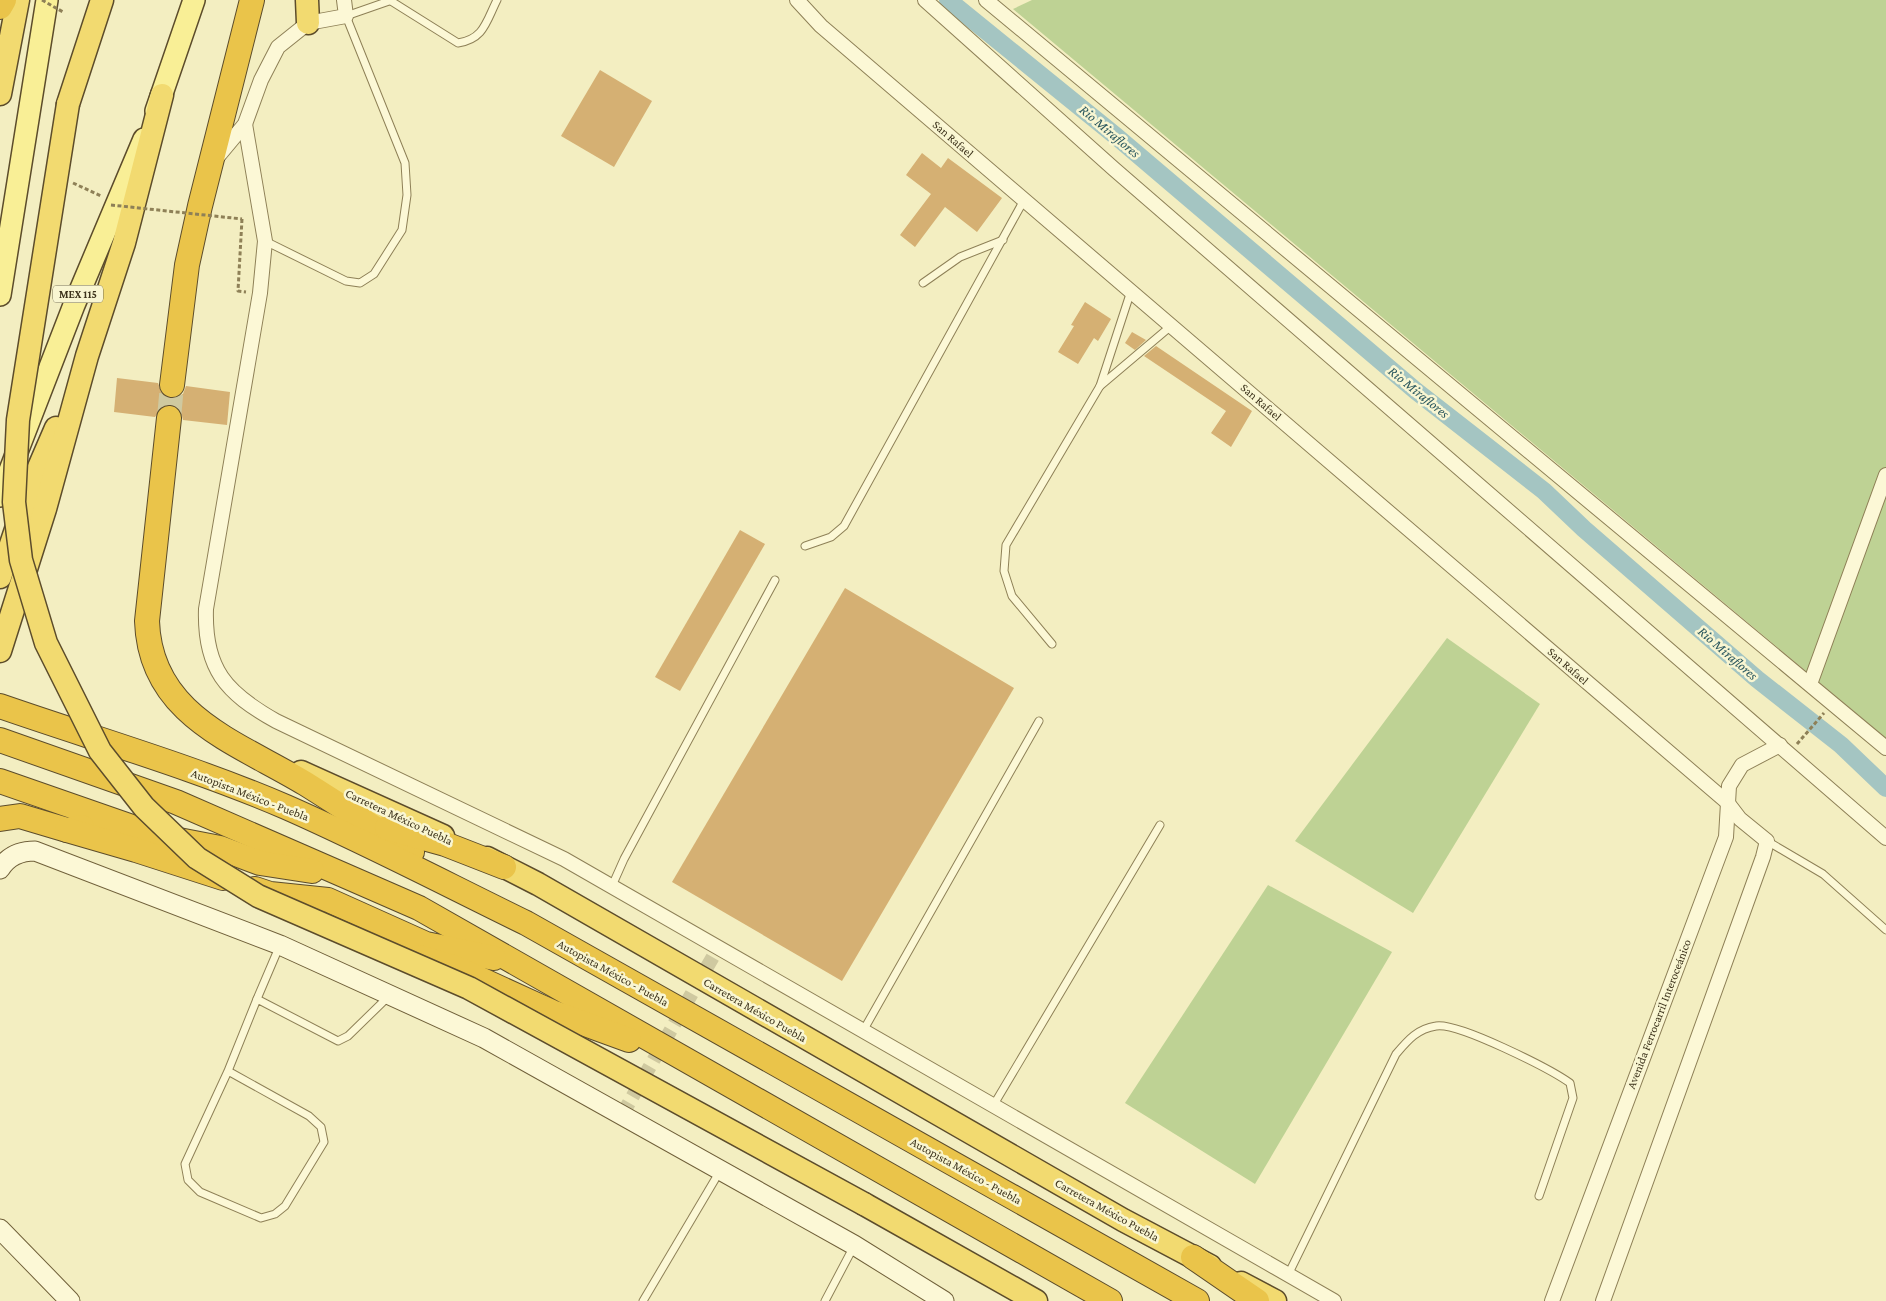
<svg xmlns="http://www.w3.org/2000/svg" width="1886" height="1301" font-family="'Crimson Pro',serif">
  <style>
    .green { fill: #bed294 }
    .lines { fill: none; stroke-linecap: round; stroke-linejoin: round }
    .canal { stroke: #a4c5c2; stroke-width: 18 }
    .building { fill: #d5b073 }
    .minor-tunnel { stroke: #cfc9a0; stroke-width: 14; stroke-dasharray: 14 7; stroke-linecap: butt }
    .motorway-tunnel { stroke: #cfc9a0; stroke-width: 24; stroke-dasharray: 24 12; stroke-linecap: butt }
    .service-casing { stroke: #8e8057; stroke-width: 9 }
    .minor-casing { stroke: #8e8057; stroke-width: 16 }
    .secondary-casing { stroke: #70603a; stroke-width: 21 }
    .primary-casing { stroke: #5c4c2b; stroke-width: 24 }
    .trunk-casing { stroke: #5c4c2b; stroke-width: 25 }
    .motorway-casing { stroke: #5c4c2b; stroke-width: 26 }
    .path { stroke: #8e8057; stroke-width: 3; stroke-dasharray: 4 2.5; stroke-linecap: butt }
    .service { stroke: #fcf8d6; stroke-width: 7 }
    .minor { stroke: #fcf8d6; stroke-width: 14 }
    .secondary { stroke: #fcf8d6; stroke-width: 19 }
    .primary { stroke: #f9ef96; stroke-width: 21 }
    .trunk { stroke: #f2da70; stroke-width: 22 }
    .motorway { stroke: #eac44a; stroke-width: 24 }
    .trunk-bridge-casing { stroke: #5c4c2b; stroke-width: 25; stroke-linecap: butt }
    .path-bridge { stroke: #8e8057; stroke-width: 3; stroke-dasharray: 4 2.5; stroke-linecap: butt }
    .trunk-bridge { stroke: #f2da70; stroke-width: 22 }
    .labels { text-anchor: middle; stroke-width: 5; stroke-linejoin: round; paint-order: stroke }
    .shield { fill: #f9f6d2; stroke: #756e53; stroke-width: 1 }
    .shield-label { font-size: 11px; font-weight: bold; fill: #3d331c }
    .street-label { font-size: 12px; fill: #3d331c; stroke: #f9f6d2 }
    .water-label { font-size: 14px; font-style: italic; fill: #2a575e; stroke: #f9f6d2 }
  </style>
  <rect width="100%" height="100%" fill="#f3eec1"/>
  <g class="green">
    <path d="M1032 0H1886V738L1013 9Z"/>
    <path d="M1447 638 1540 704 1413 913 1295 841Z"/>
    <path d="M1268 885 1392 952 1255 1184 1125 1103Z"/>
  </g>
  <g class="lines">
    <path class="canal" d="M948 0 1117 137 1416 391 1544 491 1584 529 1757 679 1841 745 1886 788"/>
  </g>
  <g class="building">
    <path d="M600 70 652 101 614 167 561 136Z"/>
    <path d="M922 153 941 168 948 158 1002 198 977 232 945 207 915 247 900 235 931 194 906 175Z"/>
    <path d="M1085 302 1111 319 1098 341 1094 338 1078 364 1058 352 1074 326 1071 325Z"/>
    <path d="M1132 332 1146 340 1135 350 1125 343Z"/>
    <path d="M1156 346 1252 411 1231 447 1211 433 1226 411 1144 356Z"/>
    <path d="M117 378 158 383 163 396 171 399 183 394 186 386 230 392 227 425 183 420 181 412 171 404 163 406 155 417 114 412Z"/>
    <path d="M740 530 765 544 680 691 655 677Z"/>
    <path d="M845 588 1014 688 842 981 672 882Z"/>
  </g>
  <g class="lines">
    <path class="minor-tunnel" d="M622 1115 718 948"/>
    <path class="motorway-tunnel" d="M169 418 172 385"/>
    <g class="service-casing">
      <g id="service">
        <path d="M391 1 458 43C484 39 486 22 497 0"/>
        <path d="M265 241 346 281 360 283 374 274 402 230 407 195 405 163 346 16 392 0"/>
        <path d="M923 283 960 257 1003 240"/>
        <path d="M1100 386 1171 326"/>
        <path d="M805 546 831 537 844 526 1024 200"/>
        <path d="M1052 644 1012 596 1004 571 1006 545 1100 386 1131 291"/>
        <path d="M1767 841 1823 874 1886 930"/>
        <path d="M612 886 624 859 775 580"/>
        <path d="M257 999 280 945"/>
        <path d="M863 1031 1039 721"/>
        <path d="M228 1071 309 1116 321 1127 324 1142 285 1206 275 1214 261 1218 200 1192 188 1180 185 1164 228 1071 257 999 338 1041 348 1036 388 997"/>
        <path d="M993 1106 1160 825"/>
        <path d="M1288 1275 1396 1054C1408 1040 1417 1029 1436 1026 1458 1022 1550 1069 1570 1083L1573 1098 1539 1196"/>
        <path d="M643 1301 720 1171"/>
        <path d="M825 1301 854 1246"/>
      </g>
    </g>
    <g class="minor-casing">
      <g id="minor">
        <path d="M797 0 821 26 1727 802 1740 819 1767 841 1763 857 1603 1301"/>
        <path d="M925 0 1114 169 1886 838"/>
        <path d="M986 0 1886 748"/>
        <path d="M245 124 265 241 260 293 206 609C204 669 226 693 276 721L564 859 1334 1301"/>
        <path d="M215 160 245 124 261 80 278 47 308 23 346 16 344 0"/>
        <path d="M1810 684 1886 475"/>
        <path d="M1552 1301 1726 837 1729 786 1742 765 1780 745"/>
      </g>
    </g>
    <g class="secondary-casing">
      <g id="secondary">
        <path d="M0 869C8 856 20 851 35 851L280 945 484 1038 854 1245 944 1301"/>
        <path d="M0 1229 70 1301"/>
      </g>
    </g>
    <g class="primary-casing">
      <g id="primary">
        <path d="M156 111 194 0"/>
        <path d="M0 295 47 0"/>
        <path d="M0 496 74 305 144 139"/>
      </g>
    </g>
    <g class="trunk-casing">
      <g id="trunk">
        <path d="M307 0 308 23"/>
        <path d="M0 94 18 0"/>
        <path d="M68 104 102 0"/>
        <path d="M0 577 30 488 56 428"/>
        <path d="M0 651 45 509 87 356 124 243 162 95"/>
        <path d="M301 772 443 836"/>
        <path d="M487 858 538 884 1123 1220 1210 1266"/>
        <path d="M864 1204 1036 1301"/>
        <path d="M1241 1283 1275 1301"/>
      </g>
    </g>
    <g class="motorway-casing">
      <g id="motorway">
        <path d="M0 7 4 0"/>
        <path d="M172 385 187 265 200 206 252 0"/>
        <path d="M169 418 147 621C150 716 237 742 306 784 341 806 376 829 412 852"/>
        <path d="M0 706C95 739 193 767 286 807 368 843 446 884 526 923L1197 1301"/>
        <path d="M0 740 176 802 419 908 1110 1301"/>
        <path d="M0 781 158 836 220 848 260 863 312 871"/>
        <path d="M0 819 20 816 67 830 82 827"/>
        <path d="M387 828 445 844 504 867"/>
        <path d="M67 830 136 850 223 878"/>
        <path d="M255 889 270 894 328 900 426 944 494 958"/>
        <path d="M419 957 456 968 552 1012 629 1040"/>
        <path d="M1193 1257 1257 1301"/>
      </g>
    </g>
    <g class="path">
      <path d="M73 183 101 196"/>
      <path d="M242 219 238 291 246 292"/>
      <path d="M1797 744 1824 713"/>
    </g>
    <use href="#service" class="service"/>
    <use href="#minor" class="minor"/>
    <use href="#secondary" class="secondary"/>
    <use href="#primary" class="primary"/>
    <use href="#trunk" class="trunk"/>
    <use href="#motorway" class="motorway"/>
    <g class="trunk-bridge-casing">
      <path id="trunk-bridge" d="M68 104 18 420 14 502 21 560 46 643 100 751 144 807 197 858 258 896 469 988 864 1204"/>
    </g>
    <g class="path-bridge">
      <path d="M42 0 63 12"/>
      <path d="M111 205 242 219"/>
    </g>
    <use href="#trunk-bridge" class="trunk-bridge"/>
  </g>
  <g class="labels">
    <rect class="shield" x="53" y="285.5" width="50" height="17" rx="4"/>
    <g class="shield-label">
      <text x="78" y="298">MEX 115</text>
    </g>
    <g class="street-label">
      <text transform="translate(953 139) rotate(41)" y="4">San Rafael</text>
      <text transform="translate(1261 402) rotate(41)" y="4">San Rafael</text>
      <text transform="translate(1568 666) rotate(41)" y="4">San Rafael</text>
      <text transform="translate(250 795) rotate(21)" y="4">Autopista México - Puebla</text>
      <text transform="translate(399 817) rotate(25)" y="4">Carretera México Puebla</text>
      <text transform="translate(613 973) rotate(29)" y="4">Autopista México - Puebla</text>
      <text transform="translate(755 1010) rotate(30)" y="4">Carretera México Puebla</text>
      <text transform="translate(1659 1014) rotate(-69)" y="4">Avenida Ferrocarril Interoceánico</text>
      <text transform="translate(966 1171) rotate(29)" y="4">Autopista México - Puebla</text>
      <text transform="translate(1107 1210) rotate(29)" y="4">Carretera México Puebla</text>
    </g>
    <g class="water-label">
      <text transform="translate(1110 131) rotate(40)" y="5">Rio Miraflores</text>
      <text transform="translate(1419 392) rotate(39)" y="5">Rio Miraflores</text>
      <text transform="translate(1728 653) rotate(41)" y="5">Rio Miraflores</text>
    </g>
  </g>
</svg>
